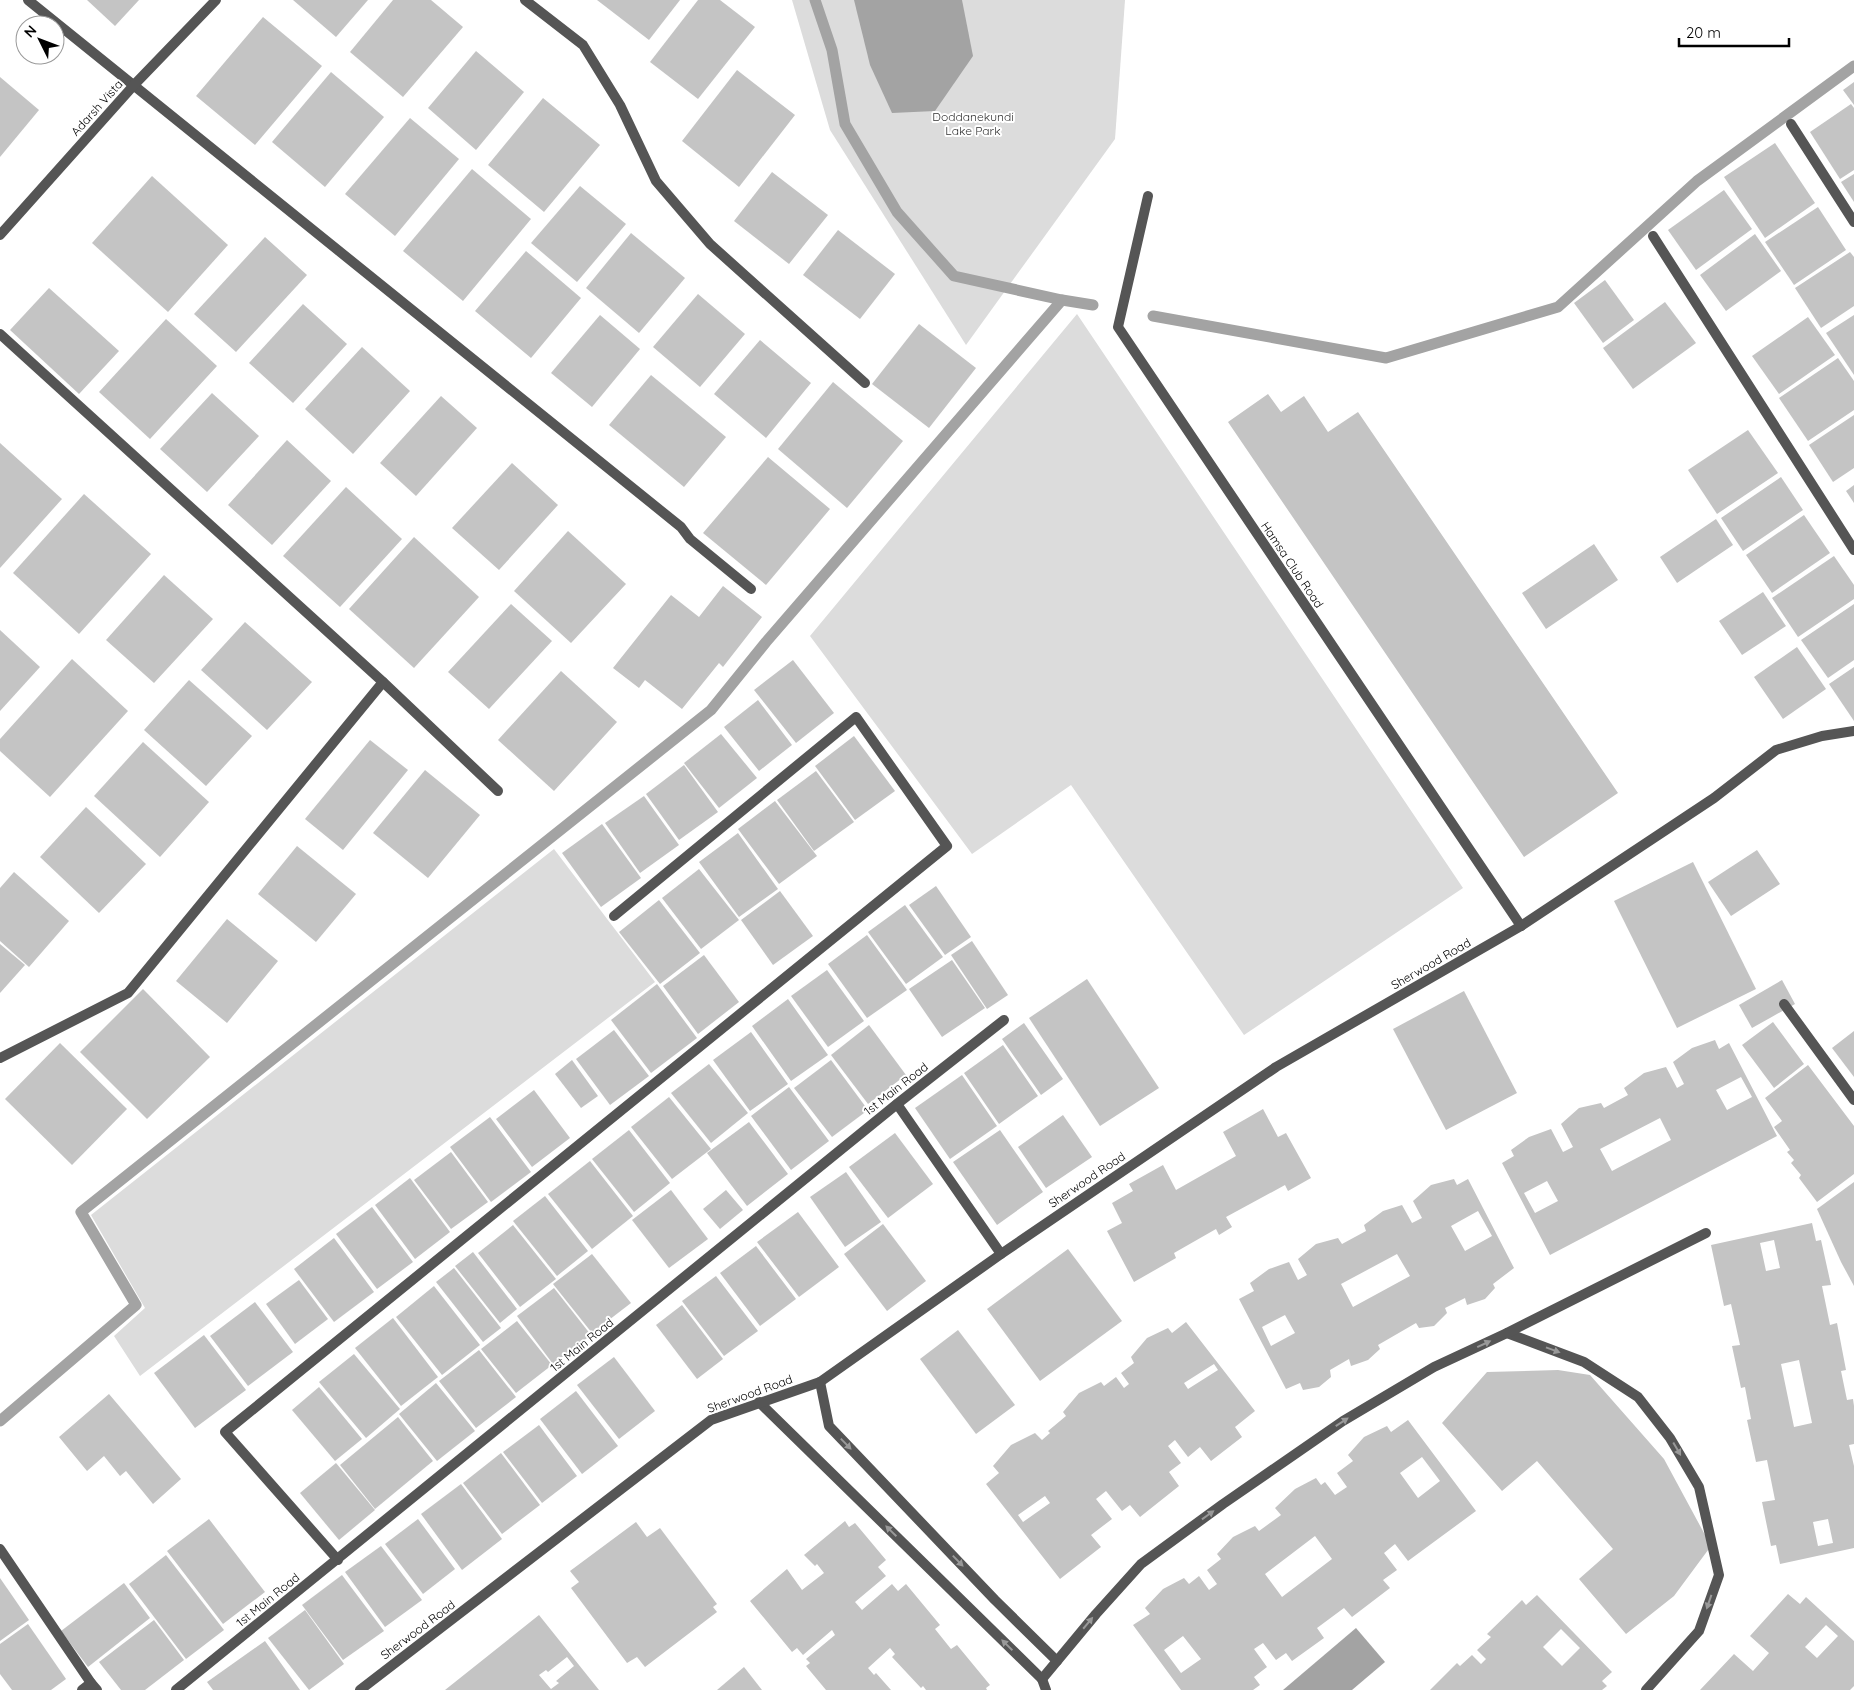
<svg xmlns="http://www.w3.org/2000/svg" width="1854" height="1690" font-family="Quicksand,sans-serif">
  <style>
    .green { fill: #dcdcdc }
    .water { fill: #a3a3a3 }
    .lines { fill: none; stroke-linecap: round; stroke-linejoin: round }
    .stream { stroke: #a3a3a3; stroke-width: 11 }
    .building { fill: #c4c4c4; fill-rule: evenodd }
    .lane { stroke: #555; stroke-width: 10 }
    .street { stroke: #555; stroke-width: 10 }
    .oneway { fill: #999 }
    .labels { text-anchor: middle; stroke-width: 4; stroke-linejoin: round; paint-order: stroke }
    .street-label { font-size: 12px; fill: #000; stroke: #fff }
    .park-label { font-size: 12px; fill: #333; stroke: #fff }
  </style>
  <rect width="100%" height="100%" fill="#fff"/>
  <g class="green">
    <path d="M792 0H1125L1115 139 966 345 830 130Z"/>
    <path d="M1077 314 1463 888 1244 1035 1071 785 972 854 810 636Z"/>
    <path d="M554 849 655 982 140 1376 114 1336 145 1308 91 1215Z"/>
  </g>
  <g class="water">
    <path d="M854 0H962L973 56 935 111 892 113 870 65Z"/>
    <path d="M1356 1628 1385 1662 1352 1690H1283Z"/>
  </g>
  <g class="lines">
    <g class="stream">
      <path d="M815 0 832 50 845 124 897 212 954 276 1062 300"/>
      <path d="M1153 316 1386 358 1558 307 1697 181 1854 66"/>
      <path d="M0 1421 136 1305 81 1212 711 710 766 642 1062 300 1093 305"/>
    </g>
  </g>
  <g class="building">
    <path d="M87 0H139L115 26Z"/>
    <path d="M293 0H368L336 37Z"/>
    <path d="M393 0H431L463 27 403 97 350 52Z"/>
    <path d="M597 0H680L649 40Z"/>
    <path d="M698 0H720L755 27 698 99 650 62Z"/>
    <path d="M263 17 322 66 255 145 196 96Z"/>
    <path d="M476 51 524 92 476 150 428 108Z"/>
    <path d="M737 70 795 115 739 187 682 141Z"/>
    <path d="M331 72 384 117 325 187 272 142Z"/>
    <path d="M0 77 39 110 0 157Z"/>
    <path d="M1854 82V105L1843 90Z"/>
    <path d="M543 98 600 145 544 212 488 165Z"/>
    <path d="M1851 104 1854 108V170L1840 179 1810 132Z"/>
    <path d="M410 118 459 159 395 236 345 194Z"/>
    <path d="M1775 143 1815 203 1765 238 1724 177Z"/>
    <path d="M472 169 531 219 463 301 403 251Z"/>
    <path d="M772 172 828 215 789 264 734 221Z"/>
    <path d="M1854 174V202L1841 182Z"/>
    <path d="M152 176 228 245 168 312 92 243Z"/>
    <path d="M580 186 626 224 577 282 531 243Z"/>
    <path d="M1724 190 1752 229 1696 270 1668 230Z"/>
    <path d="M1818 207 1846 250 1794 285 1765 242Z"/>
    <path d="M838 230 895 274 860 319 803 275Z"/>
    <path d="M631 233 685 278 639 333 586 288Z"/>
    <path d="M1755 234 1781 271 1726 311 1700 275Z"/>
    <path d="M265 237 307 275 236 352 194 314Z"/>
    <path d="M526 251 581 298 531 358 475 311Z"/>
    <path d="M1850 252 1854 257V306L1821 328 1795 288Z"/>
    <path d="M1605 280 1634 320 1603 343 1574 303Z"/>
    <path d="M49 288 119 351 79 394 10 330Z"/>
    <path d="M698 294 745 334 700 387 653 347Z"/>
    <path d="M1665 302 1696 343 1633 389 1603 348Z"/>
    <path d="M303 304 347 344 293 403 249 363Z"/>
    <path d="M600 315 640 349 592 407 551 373Z"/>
    <path d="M1854 315V375L1826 333Z"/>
    <path d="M1808 317 1835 355 1779 394 1752 356Z"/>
    <path d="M166 319 217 366 150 439 99 392Z"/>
    <path d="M919 324 976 368 929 428 872 384Z"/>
    <path d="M760 340 811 383 766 438 714 394Z"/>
    <path d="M362 347 410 391 353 454 305 409Z"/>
    <path d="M1838 358 1854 381V410L1808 441 1779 398Z"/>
    <path d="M651 375 726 437 684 487 609 425Z"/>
    <path d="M833 382 903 441 847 508 778 449Z"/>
    <path d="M212 393 259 436 207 492 160 449Z"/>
    <path d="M1268 394 1281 412 1304 396 1328 432 1358 412 1618 793 1524 857 1228 422Z"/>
    <path d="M441 396 477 428 416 496 380 463Z"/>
    <path d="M1854 415V468L1833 482 1809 445Z"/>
    <path d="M1748 430 1778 473 1717 514 1688 470Z"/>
    <path d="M287 440 331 481 272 545 228 505Z"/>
    <path d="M0 443 62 499 0 568Z"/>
    <path d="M768 457 830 509 766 585 703 533Z"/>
    <path d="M512 463 558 505 499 570 452 528Z"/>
    <path d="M1781 477 1803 510 1743 551 1721 518Z"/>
    <path d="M1854 485V503L1846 491Z"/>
    <path d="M346 487 402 539 340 607 283 556Z"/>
    <path d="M84 494 151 554 79 634 13 573Z"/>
    <path d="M1804 515 1830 553 1772 593 1746 555Z"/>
    <path d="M1716 519 1733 545 1677 583 1660 557Z"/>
    <path d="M568 531 626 584 571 643 514 591Z"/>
    <path d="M414 537 479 597 414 668 349 609Z"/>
    <path d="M1594 544 1618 580 1546 629 1522 593Z"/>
    <path d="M1834 556 1854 585V599L1798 637 1772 598Z"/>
    <path d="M164 575 213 619 154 683 106 640Z"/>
    <path d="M723 586 762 617 723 667 719 663 682 709 645 680 639 688 613 668 671 595 699 617Z"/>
    <path d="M1763 592 1786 626 1742 655 1719 621Z"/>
    <path d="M511 604 552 641 489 709 448 672Z"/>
    <path d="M1854 604V660L1828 678 1801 640Z"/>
    <path d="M245 622 312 682 267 730 201 670Z"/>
    <path d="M0 630 40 667 0 711Z"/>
    <path d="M1797 647 1826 689 1783 719 1754 677Z"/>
    <path d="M72 659 128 711 50 797 0 751V739Z"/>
    <path d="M793 660 834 713 796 743 754 690Z"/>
    <path d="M1854 667V721L1829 684Z"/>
    <path d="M561 671 617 722 554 791 498 740Z"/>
    <path d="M189 680 252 736 206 786 144 730Z"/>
    <path d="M758 700 792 745 759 771 724 727Z"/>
    <path d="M721 734 757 778 719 808 684 763Z"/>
    <path d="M854 736 895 791 855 820 815 766Z"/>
    <path d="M370 740 408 770 343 850 305 819Z"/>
    <path d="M143 742 209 802 160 857 94 796Z"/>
    <path d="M684 765 718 812 679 840 646 794Z"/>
    <path d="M425 770 480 815 428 878 373 833Z"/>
    <path d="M816 771 854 822 814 851 777 800Z"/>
    <path d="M644 796 679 845 640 873 605 823Z"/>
    <path d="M775 801 817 856 779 884 738 829Z"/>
    <path d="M86 807 146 864 99 913 40 857Z"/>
    <path d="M602 824 641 878 601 907 562 853Z"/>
    <path d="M738 833 778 889 739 917 699 862Z"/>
    <path d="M297 846 356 894 316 942 258 894Z"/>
    <path d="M1757 850 1780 884 1731 916 1708 882Z"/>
    <path d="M1693 862 1756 989 1677 1028 1614 901Z"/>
    <path d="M699 869 739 920 701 949 662 898Z"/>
    <path d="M14 872 69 921 29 967 0 941V888Z"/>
    <path d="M936 886 971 937 945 955 909 905Z"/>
    <path d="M780 891 813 936 773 965 741 920Z"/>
    <path d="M659 900 700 953 660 984 619 932Z"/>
    <path d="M905 905 943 957 906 984 868 932Z"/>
    <path d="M227 919 278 961 227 1023 176 981Z"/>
    <path d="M867 935 907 990 867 1018 828 964Z"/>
    <path d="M972 941 1008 995 987 1009 951 955Z"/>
    <path d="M0 944 25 965 0 993Z"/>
    <path d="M704 955 739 1002 698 1034 663 986Z"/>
    <path d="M952 960 985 1008 942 1037 909 989Z"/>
    <path d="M827 970 864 1021 828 1047 791 996Z"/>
    <path d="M1087 979 1159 1088 1100 1126 1029 1018Z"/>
    <path d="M1782 980 1795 1004 1752 1028 1739 1005Z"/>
    <path d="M657 984 697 1038 651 1073 611 1020Z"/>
    <path d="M143 989 210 1057 147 1119 80 1052Z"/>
    <path d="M1464 991 1517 1093 1446 1130 1393 1029Z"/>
    <path d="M788 999 828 1055 791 1081 752 1026Z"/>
    <path d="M1773 1022 1804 1064 1774 1088 1742 1045Z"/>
    <path d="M1024 1023 1063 1079 1041 1095 1002 1039Z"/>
    <path d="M869 1025 906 1075 868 1104 831 1055Z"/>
    <path d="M614 1030 649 1076 610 1105 576 1059Z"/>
    <path d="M1854 1031V1077L1832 1048Z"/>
    <path d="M751 1032 788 1084 750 1111 713 1060Z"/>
    <path d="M1715 1040 1719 1049 1729 1043 1777 1136 1550 1255 1502 1163 1514 1156 1511 1150 1529 1137 1551 1129 1563 1152 1573 1147 1561 1124 1579 1108 1601 1103 1604 1108 1628 1095 1624 1088 1644 1073 1666 1067 1677 1088 1684 1084 1673 1062 1692 1048ZM1741 1077 1752 1097 1727 1110 1716 1090ZM1660 1118 1671 1140 1612 1171 1600 1149ZM1547 1181 1558 1201 1535 1213 1524 1193Z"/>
    <path d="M60 1043 127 1109 72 1165 5 1099Z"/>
    <path d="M1003 1045 1038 1096 999 1124 964 1073Z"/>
    <path d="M572 1060 598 1096 581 1108 555 1074Z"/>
    <path d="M831 1060 868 1110 832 1137 794 1088Z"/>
    <path d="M709 1064 748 1113 711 1143 671 1093Z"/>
    <path d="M1808 1065 1854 1126V1174L1817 1202 1799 1178 1801 1175 1791 1163 1794 1160 1787 1152 1790 1150 1774 1127 1782 1121 1765 1098Z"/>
    <path d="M962 1075 997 1126 950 1159 915 1108Z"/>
    <path d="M789 1087 829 1141 791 1170 751 1116Z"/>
    <path d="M534 1090 570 1138 532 1167 496 1119Z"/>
    <path d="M669 1097 711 1149 672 1179 631 1127Z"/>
    <path d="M1263 1109 1278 1137 1286 1133 1311 1178 1288 1191 1285 1185 1226 1217 1232 1227 1219 1235 1216 1229 1174 1253 1176 1258 1134 1282 1107 1231 1122 1223 1112 1203 1133 1191 1129 1184 1163 1165 1176 1190 1236 1156 1223 1132Z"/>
    <path d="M1063 1115 1092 1157 1046 1188 1018 1147Z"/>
    <path d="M490 1117 531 1172 491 1202 450 1147Z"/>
    <path d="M749 1122 788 1174 747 1206 707 1153Z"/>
    <path d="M629 1130 670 1183 634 1212 592 1159Z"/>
    <path d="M1000 1130 1043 1192 997 1225 953 1162Z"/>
    <path d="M895 1133 933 1184 888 1218 849 1167Z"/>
    <path d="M451 1152 488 1202 451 1229 414 1180Z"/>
    <path d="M590 1161 633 1216 592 1249 548 1194Z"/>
    <path d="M846 1172 881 1222 845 1247 810 1197Z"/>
    <path d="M410 1178 450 1232 415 1259 375 1205Z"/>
    <path d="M1454 1179 1457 1185 1468 1179 1514 1268 1493 1284 1495 1288 1485 1299 1467 1305 1465 1298 1445 1308 1447 1313 1434 1326 1419 1328 1416 1323 1378 1345 1380 1349 1368 1360 1351 1366 1349 1359 1330 1370 1331 1377 1319 1387 1303 1390 1300 1383 1286 1389 1239 1299 1254 1291 1250 1283 1269 1269 1289 1262 1298 1280 1307 1275 1298 1259 1316 1244 1338 1238 1342 1244 1366 1231 1364 1225 1383 1211 1402 1205 1412 1223 1422 1218 1413 1201 1431 1185ZM1478 1211 1492 1236 1465 1251 1451 1226ZM1397 1254 1410 1276 1353 1307 1341 1284ZM1285 1315 1295 1333 1271 1346 1262 1327Z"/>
    <path d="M1854 1182V1286L1841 1262 1817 1209Z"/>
    <path d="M671 1190 708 1239 669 1268 632 1220Z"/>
    <path d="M726 1190 743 1210 720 1229 703 1209Z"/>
    <path d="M545 1196 588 1251 557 1276 513 1221Z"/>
    <path d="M372 1207 413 1262 377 1289 336 1234Z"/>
    <path d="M798 1212 839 1267 799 1297 757 1242Z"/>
    <path d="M1812 1223 1816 1241 1821 1240 1831 1285 1822 1286 1830 1325 1837 1323 1846 1370 1841 1371 1847 1400 1853 1399 1854 1406V1444L1849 1445 1854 1466V1548L1780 1564 1776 1545 1771 1546 1762 1502 1775 1500 1767 1460 1756 1462 1747 1420 1751 1419 1745 1387 1741 1388 1732 1346 1740 1345 1731 1304 1724 1306 1711 1245ZM1774 1240 1780 1268 1766 1271 1760 1243ZM1799 1360 1812 1423 1794 1427 1781 1364ZM1828 1519 1833 1543 1818 1546 1813 1522Z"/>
    <path d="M883 1224 926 1281 887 1311 844 1254Z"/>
    <path d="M513 1225 556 1279 520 1307 478 1253Z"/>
    <path d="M334 1238 374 1292 334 1322 294 1269Z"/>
    <path d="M756 1246 796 1299 760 1326 720 1273Z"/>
    <path d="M1068 1249 1122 1321 1040 1381 987 1309Z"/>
    <path d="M473 1252 517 1309 500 1323 455 1266Z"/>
    <path d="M592 1254 631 1303 592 1333 553 1284Z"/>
    <path d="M454 1268 501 1328 483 1342 436 1282Z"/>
    <path d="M716 1276 758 1331 724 1356 682 1301Z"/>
    <path d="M299 1280 328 1319 295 1344 266 1304Z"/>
    <path d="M434 1286 480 1345 442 1375 396 1317Z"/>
    <path d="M554 1288 591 1335 553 1364 517 1316Z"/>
    <path d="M255 1302 293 1352 248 1386 210 1336Z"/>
    <path d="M682 1305 723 1359 697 1379 656 1325Z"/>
    <path d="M393 1318 438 1377 401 1406 355 1348Z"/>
    <path d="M517 1321 552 1365 516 1393 481 1349Z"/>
    <path d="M1186 1322 1255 1411 1235 1427 1242 1437 1211 1461 1200 1447 1188 1457 1175 1440 1168 1446 1181 1463 1169 1472 1179 1486 1140 1517 1130 1505 1122 1511 1106 1491 1096 1499 1112 1519 1091 1535 1101 1547 1060 1579 986 1484 999 1473 993 1466 1011 1445 1035 1433 1042 1440 1050 1433 1048 1431 1066 1416 1063 1412 1079 1393 1101 1382 1104 1386 1116 1377 1124 1388 1129 1384 1121 1373 1134 1363 1131 1357 1147 1338 1168 1328 1172 1333ZM1214 1364 1218 1370 1188 1389 1184 1383ZM1045 1496 1050 1503 1023 1522 1018 1515Z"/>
    <path d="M958 1330 1015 1405 976 1434 920 1359Z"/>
    <path d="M204 1335 246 1390 195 1428 154 1373Z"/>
    <path d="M479 1350 516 1397 476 1428 439 1381Z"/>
    <path d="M354 1354 400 1409 366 1438 319 1382Z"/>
    <path d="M614 1357 655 1411 619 1439 577 1385Z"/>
    <path d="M1558 1370 1590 1375 1664 1459 1711 1546 1674 1596 1626 1634 1579 1579 1613 1549 1537 1461 1502 1491 1442 1423 1487 1372Z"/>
    <path d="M436 1383 475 1431 437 1461 399 1414Z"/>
    <path d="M319 1387 362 1439 335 1461 292 1410Z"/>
    <path d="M576 1391 618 1446 582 1474 540 1419Z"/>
    <path d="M109 1394 181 1479 153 1504 126 1471 120 1476 104 1456 87 1471 59 1437Z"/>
    <path d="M398 1417 433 1461 375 1509 340 1465Z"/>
    <path d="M1408 1420 1476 1511 1408 1561 1395 1544 1384 1553 1397 1570 1383 1580 1390 1588 1352 1617 1344 1608 1317 1628 1324 1638 1292 1661 1286 1653 1276 1660 1263 1643 1254 1649 1267 1667 1254 1677 1260 1685 1253 1690H1181L1133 1625 1150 1614 1145 1608 1163 1589 1184 1578 1189 1584 1199 1576 1209 1590 1217 1584 1207 1570 1221 1559 1217 1554 1233 1537 1255 1526 1259 1531 1281 1515 1275 1508 1295 1489 1316 1478 1321 1485 1325 1482 1335 1495 1347 1487 1337 1473 1353 1461 1348 1455 1364 1437 1387 1426 1391 1432ZM1422 1457 1440 1481 1418 1498 1400 1473ZM1315 1536 1332 1559 1282 1597 1265 1574ZM1183 1636 1201 1659 1181 1673 1164 1650Z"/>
    <path d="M539 1425 577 1476 542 1503 503 1452Z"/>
    <path d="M501 1453 540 1505 502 1534 463 1483Z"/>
    <path d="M336 1463 375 1510 339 1540 300 1493Z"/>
    <path d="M461 1484 502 1539 462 1570 421 1514Z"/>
    <path d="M209 1519 265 1592 223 1624 167 1551Z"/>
    <path d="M418 1519 455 1569 423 1594 385 1544Z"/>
    <path d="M845 1521 849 1527 855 1523 886 1560 878 1567 886 1576 855 1602 862 1610 892 1584 898 1591 906 1584 940 1625 935 1629 951 1649 957 1645 990 1685 986 1688 987 1690H926L923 1686 921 1688 892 1657 895 1654 890 1648 868 1668 874 1675 876 1673 891 1690H826L806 1666 810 1663 806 1659 835 1635 832 1630 803 1655 797 1648 792 1652 750 1601 787 1569 802 1590 824 1573 817 1564 815 1566 804 1555Z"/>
    <path d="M636 1522 647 1537 660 1528 717 1604 713 1607 717 1612 645 1667 637 1657 627 1663 571 1588 579 1582 570 1571Z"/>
    <path d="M381 1546 422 1600 385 1627 345 1572Z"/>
    <path d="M166 1555 224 1630 186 1659 129 1584Z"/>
    <path d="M342 1575 384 1631 343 1660 302 1605Z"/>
    <path d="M0 1578 29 1620 0 1641Z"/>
    <path d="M124 1583 150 1618 88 1667 61 1631Z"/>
    <path d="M1788 1594 1800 1604 1806 1597 1854 1641V1686L1850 1690H1700L1734 1654 1753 1671 1769 1653 1750 1636ZM1826 1625 1838 1636 1817 1658 1805 1647Z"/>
    <path d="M1537 1595 1612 1672 1602 1681 1607 1686 1602 1690H1430L1457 1663 1460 1666 1472 1655 1481 1664 1486 1659 1477 1650 1491 1637 1487 1634 1522 1600 1526 1605ZM1561 1629 1580 1648 1562 1666 1543 1647Z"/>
    <path d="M305 1610 344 1664 309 1690 268 1638Z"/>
    <path d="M539 1615 599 1690H445ZM567 1657 574 1666 556 1681 559 1683 551 1689 539 1675 546 1670 548 1672Z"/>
    <path d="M154 1620 184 1660 145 1690H121L99 1662Z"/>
    <path d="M28 1624 66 1679 51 1690H12L0 1674V1644Z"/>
    <path d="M265 1641 300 1690H213L207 1682Z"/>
    <path d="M744 1667 762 1690H717Z"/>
  </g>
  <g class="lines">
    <path class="lane" d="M0 1549 91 1683"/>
    <g class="street">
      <path d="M28 0 681 527 690 539 751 589"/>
      <path d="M525 0 583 45 620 105 656 181 710 244 865 383"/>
      <path d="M1791 124 1854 222"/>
      <path d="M1148 196 1118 327 1521 926"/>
      <path d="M0 235 134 85 216 0"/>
      <path d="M1653 236 1854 550"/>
      <path d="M0 334 383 682 498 791"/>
      <path d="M1784 1004 1854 1100"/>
      <path d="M0 1058 128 993 383 682"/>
      <path d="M897 1104 1001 1254"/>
      <path d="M1507 1333 1584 1362 1638 1397 1670 1438 1699 1487 1719 1575 1699 1631 1646 1690"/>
      <path d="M820 1382 829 1426 995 1600 1057 1661"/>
      <path d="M759 1402 1042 1679 1046 1690"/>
      <path d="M338 1560 225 1432 947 846 856 717 614 916"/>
      <path d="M1042 1679 1096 1614 1141 1564 1223 1504 1343 1421 1434 1367 1507 1333 1706 1233"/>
      <path d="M82 1690 91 1683 97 1690"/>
      <path d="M176 1690 897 1104 1004 1020"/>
      <path d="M360 1690 711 1420 820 1382 1001 1254 1276 1067 1521 926 1714 798 1776 750 1822 736 1854 731"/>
    </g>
  </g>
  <defs><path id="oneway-solid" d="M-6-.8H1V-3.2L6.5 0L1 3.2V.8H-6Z" transform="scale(1.25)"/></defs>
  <g class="oneway">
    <use href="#oneway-solid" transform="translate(1484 1344) rotate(-25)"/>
    <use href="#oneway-solid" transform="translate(1553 1350) rotate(20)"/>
    <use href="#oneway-solid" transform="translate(1342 1422) rotate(-33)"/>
    <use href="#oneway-solid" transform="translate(846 1444) rotate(46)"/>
    <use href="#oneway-solid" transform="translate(1677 1449) rotate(60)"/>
    <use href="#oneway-solid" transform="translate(1208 1515) rotate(-36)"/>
    <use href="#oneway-solid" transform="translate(891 1531) rotate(-136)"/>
    <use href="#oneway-solid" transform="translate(958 1561) rotate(46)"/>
    <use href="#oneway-solid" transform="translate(1709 1602) rotate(109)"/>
    <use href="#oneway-solid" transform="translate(1088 1623) rotate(-50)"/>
    <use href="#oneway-solid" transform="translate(1007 1645) rotate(-136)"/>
  </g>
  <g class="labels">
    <g class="street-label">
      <text transform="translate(97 108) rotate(-48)" y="4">Adarsh Vista</text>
      <text transform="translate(1292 565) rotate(56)" y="4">Hamsa Club Road</text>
      <text transform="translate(1431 964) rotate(-30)" y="4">Sherwood Road</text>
      <text transform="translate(896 1089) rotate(-38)" y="4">1st Main Road</text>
      <text transform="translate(1087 1180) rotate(-34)" y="4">Sherwood Road</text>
      <text transform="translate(582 1345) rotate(-39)" y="4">1st Main Road</text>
      <text transform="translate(750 1394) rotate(-20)" y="4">Sherwood Road</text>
      <text transform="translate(268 1600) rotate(-39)" y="4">1st Main Road</text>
      <text transform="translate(418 1630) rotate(-37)" y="4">Sherwood Road</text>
    </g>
    <g class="park-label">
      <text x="973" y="121">Doddanekundi<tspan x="973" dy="14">Lake Park</tspan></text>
    </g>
  </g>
  <g transform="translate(40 40) rotate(312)"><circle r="24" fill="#ffffff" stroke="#999999"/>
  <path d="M0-4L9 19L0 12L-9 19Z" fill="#000000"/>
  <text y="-8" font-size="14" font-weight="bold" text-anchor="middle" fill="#000000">N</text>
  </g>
  <path d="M1679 38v8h110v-8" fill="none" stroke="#000000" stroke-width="2.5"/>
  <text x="1686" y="38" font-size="15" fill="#000000" stroke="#ffffff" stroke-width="4" paint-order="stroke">20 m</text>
</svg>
